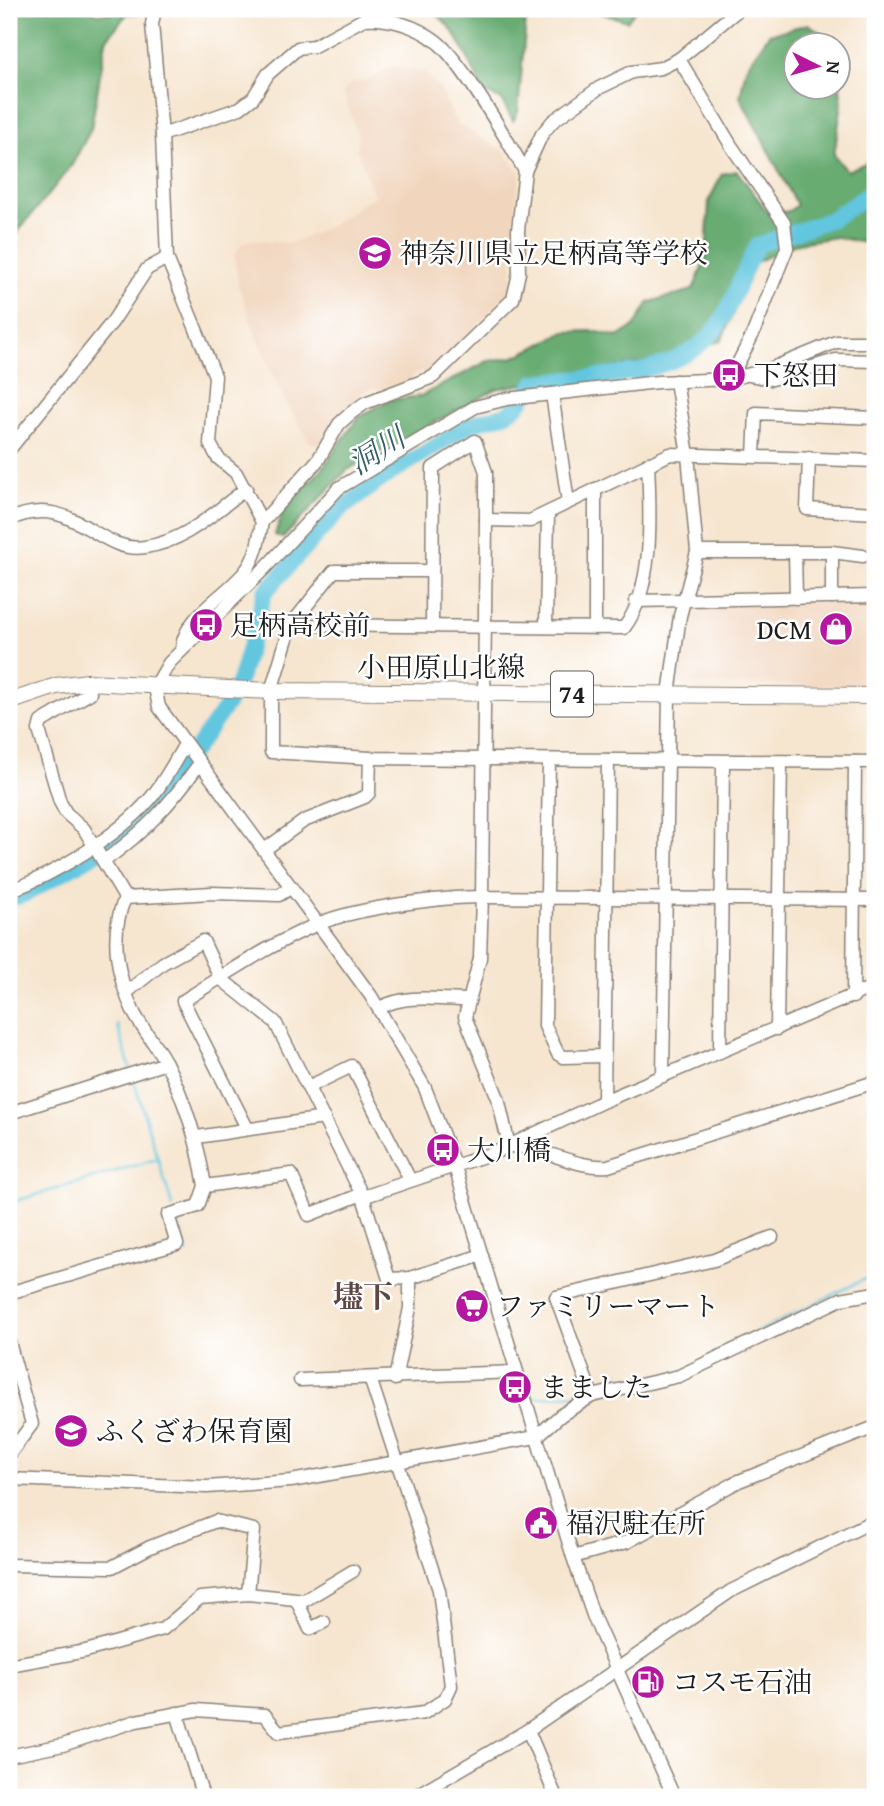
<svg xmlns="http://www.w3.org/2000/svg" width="884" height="1806" font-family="'Gentium Book Plus','Noto Serif JP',serif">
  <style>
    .built { fill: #f1d5bd }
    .forest { fill: #67ac72; stroke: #426447; stroke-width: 2 }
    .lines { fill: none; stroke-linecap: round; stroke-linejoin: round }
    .stream { stroke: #62c6df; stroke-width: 2.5 }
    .river { stroke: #62c6df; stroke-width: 16 }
    .minor-casing { stroke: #898076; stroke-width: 15 }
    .major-casing { stroke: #898076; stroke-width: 18 }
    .minor { stroke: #fff; stroke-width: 12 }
    .major { stroke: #fff; stroke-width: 16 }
    .labels { text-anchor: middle; stroke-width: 5; stroke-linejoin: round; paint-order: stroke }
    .shield { fill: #fff; stroke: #606060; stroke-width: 2 }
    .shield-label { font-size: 26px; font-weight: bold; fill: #1c1c1c }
    .poi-label { font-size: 28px; fill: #1c1c1c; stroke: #fff; text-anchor: start }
    .street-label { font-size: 28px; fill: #1c1c1c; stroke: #fff }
    .water-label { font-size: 30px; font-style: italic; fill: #38606a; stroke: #fff }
    .neighbourhood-label { font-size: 30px; font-weight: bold; fill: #5e4743; stroke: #fff }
  </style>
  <rect width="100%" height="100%" fill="#fff"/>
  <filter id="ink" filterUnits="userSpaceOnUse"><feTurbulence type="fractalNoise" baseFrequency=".0143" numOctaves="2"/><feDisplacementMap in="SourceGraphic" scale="14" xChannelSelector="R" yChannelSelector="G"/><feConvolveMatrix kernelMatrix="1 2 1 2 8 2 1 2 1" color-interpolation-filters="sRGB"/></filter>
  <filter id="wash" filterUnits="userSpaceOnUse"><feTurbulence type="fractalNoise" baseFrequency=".00686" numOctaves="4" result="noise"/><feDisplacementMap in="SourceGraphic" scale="28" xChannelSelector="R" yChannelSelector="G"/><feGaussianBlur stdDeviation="1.57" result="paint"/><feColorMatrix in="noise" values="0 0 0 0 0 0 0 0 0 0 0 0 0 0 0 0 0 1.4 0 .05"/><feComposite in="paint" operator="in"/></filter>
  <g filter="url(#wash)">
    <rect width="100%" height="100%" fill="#f6e5cf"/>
    <g class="built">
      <path d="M394 66 423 72 430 77 440 88 456 123 504 151 520 174 513 229 512 283 508 293 441 362 427 373 421 371 413 374 411 380 384 390 374 388 362 393 343 409 323 443 315 444 310 442 283 397 257 338 239 287 234 255 243 243 250 240 293 243 330 226 374 196 357 149 358 136 343 92 350 84 371 78Z"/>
      <path d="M875 602V686L676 684 688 610 694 604Z"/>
    </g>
    <g class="forest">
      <path d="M9 9H92L96 14 110 13 112 9H146V12L127 14 106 40 91 129 72 165 9 243Z"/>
      <path d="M428 9H531L526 19 518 112 513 121 501 99 484 93C470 65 457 23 428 9Z"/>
      <path d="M588 9H636L627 21Z"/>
      <path d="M808 24 826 36 829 45 796 46V88H838L839 82 842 102 834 155 847 171 875 159V245L836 237 798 243 756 262 721 341 652 361 496 389 347 470 283 538 275 535 283 510 321 470 358 418 389 400 421 396 488 361 515 357 565 332 594 331 618 337 634 327 649 302 693 290 706 258 709 201 722 174 737 171 770 215 789 211 797 205 740 97 746 68 769 34Z"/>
    </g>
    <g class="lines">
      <g class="stream">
        <path d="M117 1024 131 1071"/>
        <path d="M133 1078 173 1208"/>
        <path d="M9 1203 157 1159"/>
        <path d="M176 1218 187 1253"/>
        <path d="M759 1331 875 1274"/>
        <path d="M532 1398 586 1393"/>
        <path d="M181 1797 193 1794"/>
      </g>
      <path class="river" d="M9 899 26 894 111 845 157 804 228 703 240 679 265 592 340 510 385 477 473 423 504 415 518 406 535 382C597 375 687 381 723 318 736 295 743 269 758 245L832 219 875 190"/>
    </g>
  </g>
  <g filter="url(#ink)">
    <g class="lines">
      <g class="minor-casing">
        <g id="minor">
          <path d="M155 9 152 24 162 135 167 258 215 376 210 444 218 458 236 473 262 522C259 538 257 555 247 569 229 594 185 615 182 647"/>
          <path d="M679 59 732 147 784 223 787 248 752 336 730 379"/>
          <path d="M162 135 240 108 253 98 268 74 298 48 314 46 364 19C388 17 417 26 436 41 462 61 507 140 525 171"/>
          <path d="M750 375 772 379 836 360 875 361"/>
          <path d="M552 394 568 502"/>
          <path d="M9 450 113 321 147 269 167 258"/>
          <path d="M754 456 756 413 875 418"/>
          <path d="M809 458 807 509 875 513"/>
          <path d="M875 461 670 454 530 521 486 520 482 897 875 900"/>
          <path d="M9 520C73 490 97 555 145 547 187 541 214 512 246 489"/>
          <path d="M262 522 318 460 339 424 351 413 365 403 433 377 513 299 519 273 518 230 525 171 542 134 553 121 599 88 632 72 661 68 679 59 739 9"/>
          <path d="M697 552H832L863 556"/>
          <path d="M795 552 796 598"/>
          <path d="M832 552V597"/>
          <path d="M432 571H334L291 625 271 691V752L370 758 875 762"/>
          <path d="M636 601 875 596"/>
          <path d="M291 625 624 628C655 587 650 512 648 463"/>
          <path d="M432 626 433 468 475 441 486 472V520"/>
          <path d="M546 627 548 513"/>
          <path d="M595 628V489"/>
          <path d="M88 682 90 693 41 722 39 730 60 802 66 813 84 829 125 898"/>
          <path d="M549 760 545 1026 558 1054 563 1057 604 1056"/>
          <path d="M264 850 304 821 365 797 369 793 370 758"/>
          <path d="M104 861C146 831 170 804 200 763"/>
          <path d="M9 891C54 875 118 836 150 799 164 782 174 763 185 744"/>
          <path d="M125 898C109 934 117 977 134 1013 143 1030 157 1046 166 1063 186 1102 198 1143 205 1186L291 1174 309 1215 362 1194"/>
          <path d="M125 898 212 893 279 895 292 887"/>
          <path d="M127 992 163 963 203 941 220 978 275 1022 363 1197 389 1279 410 1278 482 1255"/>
          <path d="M853 997 855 762"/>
          <path d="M379 1008C408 993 437 1000 469 1000"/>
          <path d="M777 1029 781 762"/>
          <path d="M720 1052 723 762"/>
          <path d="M663 1076 669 694 680 616 697 552 688 455 676 381"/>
          <path d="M308 1087 352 1066 410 1180"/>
          <path d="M604 1101 608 760"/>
          <path d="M16 1111 166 1063"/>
          <path d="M247 1128 183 1001C227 974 270 944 318 924 355 908 442 897 482 897L480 958 465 1017 498 1098 509 1146C544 1146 574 1169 608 1166L875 1082"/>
          <path d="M197 1137 324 1118"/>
          <path d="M363 1197 496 1152 604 1101 875 986"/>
          <path d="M9 1293 177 1244 168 1215 198 1206 205 1186"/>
          <path d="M9 1342 32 1424 9 1455"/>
          <path d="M395 1379 410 1308V1278"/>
          <path d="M300 1380 516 1372"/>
          <path d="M592 1396 556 1297 714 1260 772 1237"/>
          <path d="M9 1479 207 1487 291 1481 536 1437 561 1415 592 1396 679 1376 841 1299 875 1293"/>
          <path d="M573 1557 627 1542 739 1481 875 1427"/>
          <path d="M9 1565 112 1567 150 1547 216 1521 254 1530 248 1594"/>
          <path d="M297 1601 310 1629 324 1622"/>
          <path d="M9 1665 86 1651 163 1629 200 1598 248 1594 305 1600 353 1571"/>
          <path d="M177 1713 203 1797"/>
          <path d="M528 1730 556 1797"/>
          <path d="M9 1756 63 1745 136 1721 196 1710 265 1715 279 1732 424 1713 445 1699 451 1686 439 1590 370 1378"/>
          <path d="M413 1797 528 1730 731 1591 875 1520"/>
          <path d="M674 1797 594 1618 573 1557 455 1167 425 1088 371 996 159 707 155 687 169 663 265 568 339 488 475 407 507 399 658 382 730 379 770 369 836 342H875"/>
        </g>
      </g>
      <g class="major-casing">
        <path id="major" d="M9 702 56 686 88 682 271 691 875 696"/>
      </g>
      <use href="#minor" class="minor"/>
      <use href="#major" class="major"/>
    </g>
  </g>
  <defs>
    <g id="school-disc" transform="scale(1.75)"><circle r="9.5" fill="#b5179e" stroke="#fff"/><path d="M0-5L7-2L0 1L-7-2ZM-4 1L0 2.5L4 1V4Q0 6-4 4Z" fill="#fff"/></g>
    <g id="bus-disc" transform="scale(1.75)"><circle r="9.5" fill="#b5179e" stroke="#fff"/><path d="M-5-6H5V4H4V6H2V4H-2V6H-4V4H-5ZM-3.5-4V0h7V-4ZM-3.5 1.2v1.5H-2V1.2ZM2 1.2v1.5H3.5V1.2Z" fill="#fff"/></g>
    <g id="shop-disc" transform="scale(1.75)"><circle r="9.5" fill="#b5179e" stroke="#fff"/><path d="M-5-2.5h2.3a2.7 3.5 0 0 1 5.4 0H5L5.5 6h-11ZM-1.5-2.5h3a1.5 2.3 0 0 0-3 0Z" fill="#fff"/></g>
    <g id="supermarket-disc" transform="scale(1.75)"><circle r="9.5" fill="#b5179e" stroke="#fff"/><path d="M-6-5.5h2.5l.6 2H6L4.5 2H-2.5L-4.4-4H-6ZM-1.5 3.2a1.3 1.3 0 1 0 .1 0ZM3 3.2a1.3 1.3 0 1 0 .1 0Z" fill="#fff"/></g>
    <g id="civic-disc" transform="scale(1.75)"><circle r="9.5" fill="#b5179e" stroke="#fff"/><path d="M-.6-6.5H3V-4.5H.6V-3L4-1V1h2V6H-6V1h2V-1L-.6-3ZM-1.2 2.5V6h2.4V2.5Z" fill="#fff"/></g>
    <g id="fuel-disc" transform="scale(1.75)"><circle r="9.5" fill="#b5179e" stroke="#fff"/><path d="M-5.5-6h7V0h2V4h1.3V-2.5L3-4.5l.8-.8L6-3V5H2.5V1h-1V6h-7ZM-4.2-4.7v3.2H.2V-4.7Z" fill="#fff"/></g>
  </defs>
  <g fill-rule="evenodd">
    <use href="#school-disc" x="375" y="253"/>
    <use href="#bus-disc" x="729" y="375"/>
    <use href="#bus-disc" x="206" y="625"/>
    <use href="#shop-disc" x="836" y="629"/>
    <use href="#bus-disc" x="443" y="1150"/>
    <use href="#supermarket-disc" x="472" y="1306"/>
    <use href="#bus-disc" x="515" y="1387"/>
    <use href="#school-disc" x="71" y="1431"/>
    <use href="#civic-disc" x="541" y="1523"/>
    <use href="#fuel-disc" x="648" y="1682"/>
  </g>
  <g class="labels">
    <rect class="shield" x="551" y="671.5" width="42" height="45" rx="5"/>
    <g class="shield-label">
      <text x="572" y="703">74</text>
    </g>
    <g class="poi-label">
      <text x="400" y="263">神奈川県立足柄高等学校</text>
      <text x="754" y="385">下怒田</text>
      <text x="230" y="635">足柄高校前</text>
      <text x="812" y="639" text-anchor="end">DCM</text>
      <text x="467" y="1160">大川橋</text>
      <text x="496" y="1316">ファミリーマート</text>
      <text x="540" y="1397">まました</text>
      <text x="96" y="1441">ふくざわ保育園</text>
      <text x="566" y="1533">福沢駐在所</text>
      <text x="672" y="1692">コスモ石油</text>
    </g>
    <g class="street-label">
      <text x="441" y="677">小田原山北線</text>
    </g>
    <g class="water-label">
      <text transform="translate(377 451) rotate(-32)" y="10">洞川</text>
    </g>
    <g class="neighbourhood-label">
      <text x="363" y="1307">壗下</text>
    </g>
  </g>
  <rect width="884" height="1806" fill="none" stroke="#fff" stroke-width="35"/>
  <g transform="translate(817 66) rotate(95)"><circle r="33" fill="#ffffff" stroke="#a4a4a4" stroke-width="2"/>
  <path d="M0-5L12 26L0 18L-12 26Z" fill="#b5179e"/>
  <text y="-10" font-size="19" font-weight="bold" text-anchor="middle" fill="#1c1c1c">N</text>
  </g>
</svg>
